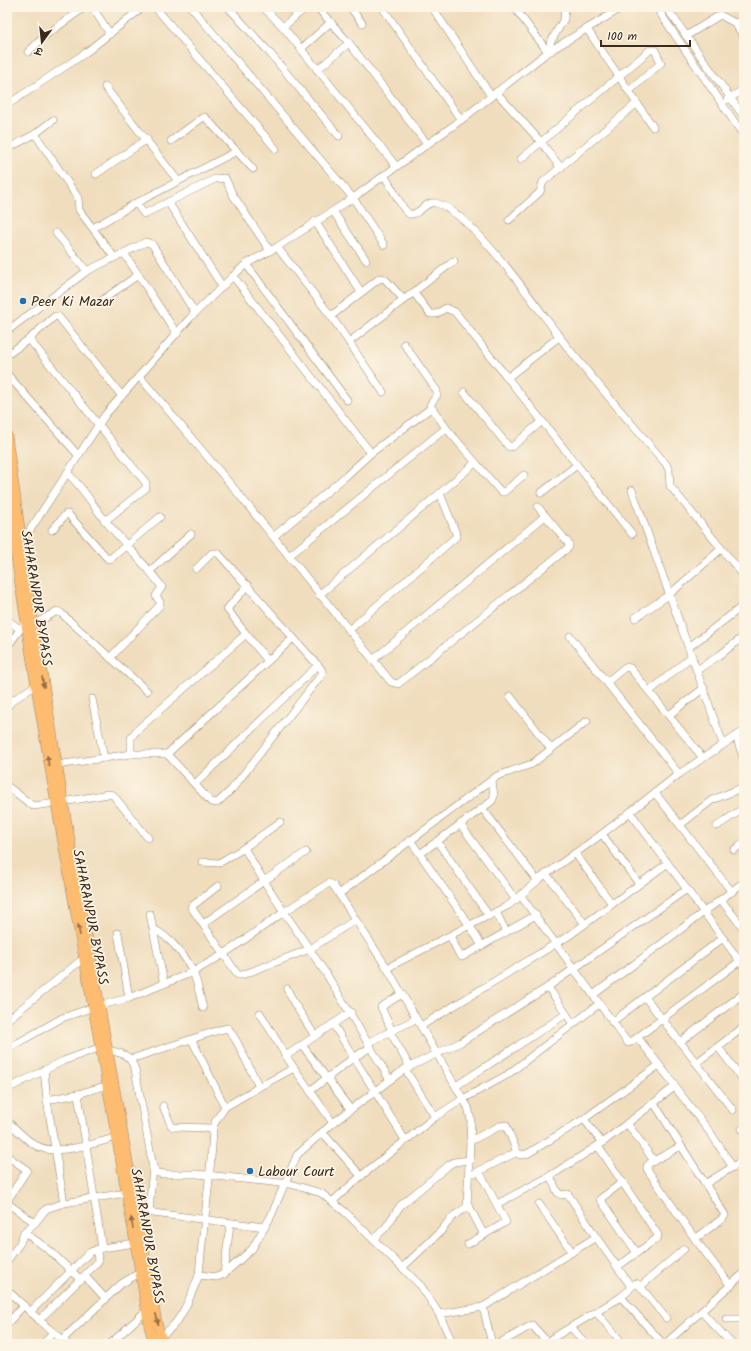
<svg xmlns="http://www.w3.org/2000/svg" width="751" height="1351" font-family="Kalam,'Playpen Sans Deva',sans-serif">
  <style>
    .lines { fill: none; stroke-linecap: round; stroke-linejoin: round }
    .minor-casing { stroke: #96846e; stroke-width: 8 }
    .major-casing { stroke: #96846e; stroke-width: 10 }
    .minor { stroke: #fff; stroke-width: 7 }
    .major { stroke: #fdbc70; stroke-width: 9 }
    .oneway { fill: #926c43 }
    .poi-dot { fill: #1f6fb2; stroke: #fcf5e5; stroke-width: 1.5 }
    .labels { text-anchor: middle; stroke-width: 3.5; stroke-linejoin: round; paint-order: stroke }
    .poi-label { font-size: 14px; fill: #3b2a1e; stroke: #fcf5e5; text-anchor: start }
    .street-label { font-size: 14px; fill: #3b2a1e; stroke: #fcf5e5 }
  </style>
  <rect width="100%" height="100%" fill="#fcf5e5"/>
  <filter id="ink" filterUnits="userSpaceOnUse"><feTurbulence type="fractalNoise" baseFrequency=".025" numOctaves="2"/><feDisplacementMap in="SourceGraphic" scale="8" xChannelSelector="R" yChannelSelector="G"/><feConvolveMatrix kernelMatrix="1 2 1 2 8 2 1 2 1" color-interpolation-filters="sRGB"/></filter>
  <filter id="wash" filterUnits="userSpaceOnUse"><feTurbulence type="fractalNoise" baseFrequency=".012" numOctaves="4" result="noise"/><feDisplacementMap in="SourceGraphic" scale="16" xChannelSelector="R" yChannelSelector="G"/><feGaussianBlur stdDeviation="0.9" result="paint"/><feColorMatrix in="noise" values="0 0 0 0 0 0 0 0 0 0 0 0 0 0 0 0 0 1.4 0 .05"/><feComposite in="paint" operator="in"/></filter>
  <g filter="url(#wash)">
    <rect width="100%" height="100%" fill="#f0ddbd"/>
  </g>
  <g filter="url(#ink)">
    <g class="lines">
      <g class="minor-casing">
        <g id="minor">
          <path d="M92 7 110 34"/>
          <path d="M155 7 276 149"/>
          <path d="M191 7 353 198 384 245"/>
          <path d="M228 7 268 51 339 136"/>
          <path d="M317 7 349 43 427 144"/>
          <path d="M350 7 362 23"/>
          <path d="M382 7 461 120"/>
          <path d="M432 7 491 96"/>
          <path d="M514 7 548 52"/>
          <path d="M656 7 744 136"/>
          <path d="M666 7 744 117"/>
          <path d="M7 8 8 7"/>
          <path d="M266 10 283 27 396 166"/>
          <path d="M735 23 744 37"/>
          <path d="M283 27 306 7"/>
          <path d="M587 29 653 127"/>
          <path d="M686 36 720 15 735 23 744 21"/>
          <path d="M301 49 331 22"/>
          <path d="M551 51 550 43 564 19 565 7"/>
          <path d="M28 52 46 35 85 7"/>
          <path d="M317 70 349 43"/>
          <path d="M105 87 178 181"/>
          <path d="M496 92 541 142 561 168"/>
          <path d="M727 100 744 89"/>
          <path d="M7 105 84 54 143 7"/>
          <path d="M35 134 78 198 79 210 114 257"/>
          <path d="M171 141 202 118 205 117 253 169"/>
          <path d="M7 149 35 134 53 120"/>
          <path d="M521 159 650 50H655L661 63 629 91"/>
          <path d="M96 174 147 139"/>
          <path d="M384 175 404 209 409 214C420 216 425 200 436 203 474 213 542 315 568 348 600 387 633 426 666 464L669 470 670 486 744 576"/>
          <path d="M168 202 222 286"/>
          <path d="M136 203 144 214 215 179 225 178 233 195 270 251"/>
          <path d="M333 211 366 260"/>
          <path d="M509 220 540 192 543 182 637 103"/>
          <path d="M315 221 361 292"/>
          <path d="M93 228 136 203 237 151"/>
          <path d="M56 233 87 271"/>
          <path d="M277 247 331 316 383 392"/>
          <path d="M124 253 177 334"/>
          <path d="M246 264 347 400"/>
          <path d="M233 276 371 453"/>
          <path d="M414 293 430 314H436L446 308 455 312 632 534"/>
          <path d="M101 301 138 275"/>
          <path d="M331 316 380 278 385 279 404 300"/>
          <path d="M7 331 87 271 146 242 152 244 195 313"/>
          <path d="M29 339 146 483V488L105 521"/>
          <path d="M349 342 454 261"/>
          <path d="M7 355 29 339 55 316H58L122 396"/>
          <path d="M7 374 78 455"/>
          <path d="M139 376 232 486 289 556 446 428 430 405 437 395V391L404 344"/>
          <path d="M507 378 560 336"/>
          <path d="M464 392 509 447 513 446 542 421"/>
          <path d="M446 428 501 492H504L524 475"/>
          <path d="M67 473C82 486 92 504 104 519 122 542 145 563 162 587L156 596 160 602V605L110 658"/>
          <path d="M632 490 723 744"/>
          <path d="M440 493 475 463"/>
          <path d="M541 493 577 465"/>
          <path d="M52 530 66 514H68L108 559H110L160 517"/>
          <path d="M273 537 346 476 371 453 431 408"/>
          <path d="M18 538 28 533 105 415 190 318 233 276 246 264 277 247 353 198 461 120 548 52 623 7"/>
          <path d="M289 556 349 630 457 536 440 493 319 595"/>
          <path d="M150 571 191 534"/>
          <path d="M635 618 670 594 721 549"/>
          <path d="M7 620 20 629"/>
          <path d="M34 622 40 621 57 611 61 613 147 691"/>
          <path d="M349 630 391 682 398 684 569 547V544L538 507"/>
          <path d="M246 634 227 609 248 585"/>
          <path d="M570 636 679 774"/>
          <path d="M7 647 27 620"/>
          <path d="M689 647 744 605"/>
          <path d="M374 659 545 516"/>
          <path d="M697 670 720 655 744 636"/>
          <path d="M607 682 625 667 630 668 703 758"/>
          <path d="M650 691 692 656"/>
          <path d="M510 696 551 749"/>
          <path d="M92 699 104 758 131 754H167L293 638"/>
          <path d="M7 707 12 701 36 685"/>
          <path d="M669 715 704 688"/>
          <path d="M736 736 744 760"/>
          <path d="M131 754V738L136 731 246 634 268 661"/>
          <path d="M167 754 211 802 217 803 232 789 322 674V670L218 553H212L196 569"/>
          <path d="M57 765 104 758"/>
          <path d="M195 784 318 665"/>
          <path d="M7 786 33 806 56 803"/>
          <path d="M739 789 744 799"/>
          <path d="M655 793 732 892"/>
          <path d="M63 802 108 794 113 795 148 838"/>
          <path d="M482 808 537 880"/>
          <path d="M630 812 744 967"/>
          <path d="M460 824 516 900"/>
          <path d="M680 825 712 800 744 787"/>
          <path d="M717 826 744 808"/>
          <path d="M602 834 639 884"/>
          <path d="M410 840 470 926 482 946"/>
          <path d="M437 841 489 916"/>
          <path d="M244 848 280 822"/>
          <path d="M734 850 744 843"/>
          <path d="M575 853 612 904"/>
          <path d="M420 854 492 801 494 796 492 781"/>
          <path d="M202 862 219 863 244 848 264 881 306 852"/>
          <path d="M546 874 585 924"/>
          <path d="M218 886 191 907 238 975H242L310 949 355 920"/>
          <path d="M339 894 497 776 532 764 587 721"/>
          <path d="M521 896 628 1043 631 1042 740 961"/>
          <path d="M721 900 744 929"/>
          <path d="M496 912 506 932"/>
          <path d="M150 914 164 984"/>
          <path d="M154 929C169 937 186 956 193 972 198 984 200 997 203 1008"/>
          <path d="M118 933 129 998"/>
          <path d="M450 936 459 954 462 957 536 915"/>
          <path d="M387 968 509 905 542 877 602 834 679 774 744 731"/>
          <path d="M548 987 573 1024"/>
          <path d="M287 989 294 1003 315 1036"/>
          <path d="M593 995 744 882"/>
          <path d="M645 997 733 1110"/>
          <path d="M351 1012 333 1024 405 1140"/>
          <path d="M260 1013 286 1056"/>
          <path d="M7 1020 84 958"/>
          <path d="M612 1022 723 938"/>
          <path d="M421 1026 570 935 668 863"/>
          <path d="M392 1031 381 1007 402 994"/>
          <path d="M390 1032 410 1067"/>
          <path d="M192 1040 225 1107 215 1122 213 1128C211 1177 203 1226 199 1275L217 1277 224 1274 252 1249 271 1216 297 1155 333 1123 294 1068 259 1087"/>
          <path d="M369 1042 416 1019"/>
          <path d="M680 1042 744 993"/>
          <path d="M302 1045 350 1109"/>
          <path d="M718 1047 744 1081"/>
          <path d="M7 1050 14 1045 62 1018 94 1007 129 998 193 972 224 954 284 912 264 881 203 924"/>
          <path d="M109 1050C123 1054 129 1054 135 1069L153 1167 158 1173 164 1174H197L290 1184 321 1193 345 1212 421 1286 439 1314 453 1344"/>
          <path d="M131 1059 219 1030 228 1028 237 1042 259 1087 225 1107"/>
          <path d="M696 1063 744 1027"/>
          <path d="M294 1068 286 1056 333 1024"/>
          <path d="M405 1069 435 1117"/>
          <path d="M44 1070 47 1100 64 1203 126 1193"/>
          <path d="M390 1080 405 1069 461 1042 548 987 687 889"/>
          <path d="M456 1086 566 1014"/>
          <path d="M675 1087 712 1135 732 1166"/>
          <path d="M7 1089 63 1061 101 1047"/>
          <path d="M310 1091 353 1058 371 1047"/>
          <path d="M78 1094 102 1248 135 1243"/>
          <path d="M47 1100 78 1094 108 1085"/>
          <path d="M654 1103 725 1215 723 1218 695 1239"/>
          <path d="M163 1106 171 1125 173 1127 213 1128"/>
          <path d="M584 1119 602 1143"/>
          <path d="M7 1121C16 1129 25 1139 35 1145 54 1157 97 1143 117 1137"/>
          <path d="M333 1123 390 1080 327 975 284 912 329 883 333 885 387 968 463 1099 468 1107 471 1120 467 1207 452 1217 441 1231 403 1267"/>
          <path d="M627 1123 654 1161"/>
          <path d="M742 1129 744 1128"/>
          <path d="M322 1132 361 1176"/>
          <path d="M470 1141 500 1126 506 1125 517 1152 520 1155 527 1154 584 1119 659 1065"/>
          <path d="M598 1146 658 1235 656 1239 617 1267"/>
          <path d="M681 1146 650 1163 647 1166V1169L695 1239 731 1286"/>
          <path d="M7 1156 27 1170 7 1201"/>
          <path d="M475 1173 517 1152"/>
          <path d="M550 1176 558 1193 561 1195 568 1194 596 1237"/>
          <path d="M623 1182 600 1199 637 1253"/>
          <path d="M705 1184 744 1160"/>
          <path d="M333 1201 361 1176 435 1117 463 1099 507 1075 599 1004"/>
          <path d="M7 1203 35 1223"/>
          <path d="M468 1204 484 1235"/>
          <path d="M497 1204 550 1176 602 1143 673 1088 674 1084 638 1038"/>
          <path d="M539 1204 572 1252"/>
          <path d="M137 1211 265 1227"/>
          <path d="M149 1212 153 1167"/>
          <path d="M24 1232 49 1250 81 1280"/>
          <path d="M374 1239 386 1227 400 1206 449 1165 454 1162 470 1160"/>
          <path d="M468 1244 506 1222 479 1171"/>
          <path d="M7 1261 20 1243 24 1232 35 1223 46 1209 64 1203"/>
          <path d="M224 1274 230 1224"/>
          <path d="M85 1276 106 1299"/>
          <path d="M641 1286 684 1249"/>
          <path d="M630 1288 636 1283 639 1285 666 1318"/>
          <path d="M7 1290 48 1328 68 1344"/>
          <path d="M483 1307 492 1344"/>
          <path d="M30 1312 90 1252 102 1248"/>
          <path d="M702 1312 732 1344"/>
          <path d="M597 1313 623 1344"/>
          <path d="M439 1314 483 1307 596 1237 630 1285 629 1290 621 1297 663 1344"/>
          <path d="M726 1319H744"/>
          <path d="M39 1320 98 1262 97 1249"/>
          <path d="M7 1324 23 1306"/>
          <path d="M572 1328 585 1344"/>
          <path d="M157 1337C180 1329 191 1295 199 1275"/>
          <path d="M63 1339 121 1284 141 1272"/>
          <path d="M43 1344 53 1332"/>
          <path d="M110 1344 148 1309"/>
          <path d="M498 1344 532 1325 549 1344"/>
          <path d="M549 1344 551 1339 621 1297"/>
          <path d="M665 1344 744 1273"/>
        </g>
      </g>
      <g class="major-casing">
        <g id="major">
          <path d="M7 435 29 592 66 817 157 1322 163 1344"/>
          <path d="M7 493C44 773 104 1049 149 1327L154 1344"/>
        </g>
      </g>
      <use href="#minor" class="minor"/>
      <use href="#major" class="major"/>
    </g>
    <defs><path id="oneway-solid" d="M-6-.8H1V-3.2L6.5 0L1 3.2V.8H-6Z"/></defs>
    <g class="oneway">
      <use href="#oneway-solid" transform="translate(43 682) rotate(81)"/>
      <use href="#oneway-solid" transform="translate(48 761) rotate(-99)"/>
      <use href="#oneway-solid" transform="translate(79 930) rotate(-100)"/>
      <use href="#oneway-solid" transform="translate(132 1223) rotate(-100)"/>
      <use href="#oneway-solid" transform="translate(157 1319) rotate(78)"/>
    </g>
  </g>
  <g class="poi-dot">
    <circle cx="23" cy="301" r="4"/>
    <circle cx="250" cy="1171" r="4"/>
  </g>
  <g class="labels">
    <g class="poi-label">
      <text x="31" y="306">Peer Ki Mazar</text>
      <text x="258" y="1176">Labour Court</text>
    </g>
    <g class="street-label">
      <text transform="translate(37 598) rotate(81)" y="5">SAHARANPUR BYPASS</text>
      <text transform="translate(91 917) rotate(79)" y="5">SAHARANPUR BYPASS</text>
      <text transform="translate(148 1236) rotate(80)" y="5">SAHARANPUR BYPASS</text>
    </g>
  </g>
  <rect width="751" height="1351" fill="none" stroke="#fcf5e5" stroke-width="24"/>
  <g transform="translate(42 42) rotate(195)" stroke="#fcf5e5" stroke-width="3" paint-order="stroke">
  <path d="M0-3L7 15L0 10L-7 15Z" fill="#3b2a1e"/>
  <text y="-6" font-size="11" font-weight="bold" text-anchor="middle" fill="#3b2a1e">उ</text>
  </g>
  <path d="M601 40v6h89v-6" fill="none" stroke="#3b2a1e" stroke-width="2"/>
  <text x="607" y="40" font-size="12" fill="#3b2a1e" stroke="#fcf5e5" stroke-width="3" paint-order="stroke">100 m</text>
</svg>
